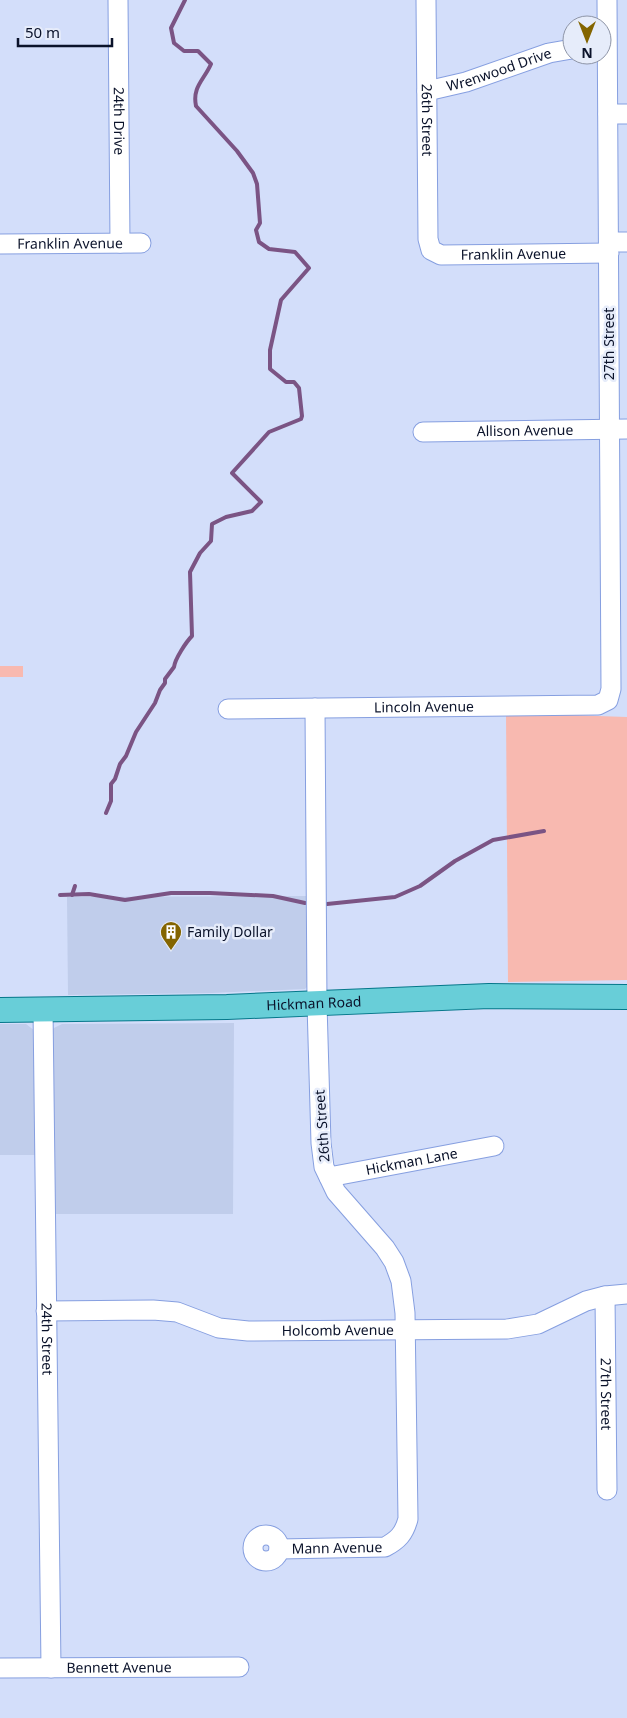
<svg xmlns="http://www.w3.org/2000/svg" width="627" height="1718" font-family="'Noto Sans',sans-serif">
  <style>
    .built { fill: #c0cdeb }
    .green { fill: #f8b9b0 }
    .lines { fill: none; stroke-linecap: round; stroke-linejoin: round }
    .stream { stroke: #7b5484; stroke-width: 4 }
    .minor-casing { stroke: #869fe0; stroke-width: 21 }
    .major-casing { stroke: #05778a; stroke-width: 26 }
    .minor { stroke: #fff; stroke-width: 19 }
    .major { stroke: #68ced8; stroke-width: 24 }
    .labels { text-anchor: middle; stroke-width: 5; stroke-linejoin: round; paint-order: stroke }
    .street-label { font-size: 14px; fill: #0a122a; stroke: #e6ecfa }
    .poi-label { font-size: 14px; fill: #0a122a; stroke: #e6ecfa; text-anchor: start }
  </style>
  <rect width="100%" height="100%" fill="#d3defa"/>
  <g class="built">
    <path d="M310 896 308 986 305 989 212 993 68 995 67 897Z"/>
    <path d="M234 1023 233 1214H53L51 1031 54 1028 62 1024Z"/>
    <path d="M0 1024H26L35 1031 38 1155H0Z"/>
  </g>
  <g class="green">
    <rect x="0" y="666" width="23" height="11"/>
    <path d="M506 713 627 717V980L508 982Z"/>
  </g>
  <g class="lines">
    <g class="stream">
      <path d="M106 813 111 801V784L115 779 120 764 126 756 136 732 155 703 160 690 165 683V679L174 667C175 659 186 642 192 636L190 572 200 553 211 541 212 524 226 517 252 511 261 502 232 473 269 432 301 419 302 416 299 388 294 382H286L270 369V350L281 300 309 268 295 252 269 249 259 242 256 230 260 223 257 184 253 173 237 151 196 106C192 87 204 80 211 64L198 51H184L174 43 171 28 185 0"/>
      <path d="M60 895 89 894 125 900 171 893H210L273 896 305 903"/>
      <path d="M72 895 75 886"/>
      <path d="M327 904 395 897 420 886 455 861 493 840 544 831"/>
    </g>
    <g class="minor-casing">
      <g id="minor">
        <path id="s1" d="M118 0 120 243"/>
        <path id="s2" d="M426 0 428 239 431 250 441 255 609 253"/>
        <path id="s3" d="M427 91 466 82 549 53 572 49"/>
        <path d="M608 114H627"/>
        <path d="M609 242H627"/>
        <path id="s4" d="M0 244 141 243"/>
        <path id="s5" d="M423 432 627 429"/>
        <path id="s6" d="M228 709 598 705 608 700 611 689 607 0"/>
        <path id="s7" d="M43 1009 51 1668"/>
        <path id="s8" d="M329 1177 494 1146"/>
        <path id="s9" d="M605 1296 607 1490"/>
        <path id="s10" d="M46 1311 153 1310 177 1312 219 1328 248 1331 507 1329 538 1324 586 1301 605 1296 627 1294"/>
        <circle cx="266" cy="1548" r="13"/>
        <path id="s11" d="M279 1549 385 1547C398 1540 404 1534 408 1519L405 1313 401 1281 394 1262 385 1248 336 1192 324 1167 321 1143 317 1004 315 708"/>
        <path id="s12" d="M0 1668 239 1667"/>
      </g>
    </g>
    <g class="major-casing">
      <g id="major">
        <path id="s13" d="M0 1010 227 1007 489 996 627 997"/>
      </g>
    </g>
    <use href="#minor" class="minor"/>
    <use href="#major" class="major"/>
  </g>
  <defs>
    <g id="building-pin" transform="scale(1.125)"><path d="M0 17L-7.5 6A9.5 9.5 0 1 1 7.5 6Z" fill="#846500" stroke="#e6ecfa"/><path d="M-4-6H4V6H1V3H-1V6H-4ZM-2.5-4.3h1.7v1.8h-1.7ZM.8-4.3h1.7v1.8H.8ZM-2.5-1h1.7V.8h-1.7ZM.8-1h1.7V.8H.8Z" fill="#fff"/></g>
  </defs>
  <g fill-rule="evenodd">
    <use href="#building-pin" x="171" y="932"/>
  </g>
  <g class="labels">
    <g class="street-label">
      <text dy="5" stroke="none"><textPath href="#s3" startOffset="75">Wrenwood Drive</textPath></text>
      <text dy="5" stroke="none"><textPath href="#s2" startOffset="120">26th Street</textPath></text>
      <text dy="5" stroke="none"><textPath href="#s1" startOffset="121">24th Drive</textPath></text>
      <text dy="5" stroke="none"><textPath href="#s4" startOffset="70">Franklin Avenue</textPath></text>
      <text dy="5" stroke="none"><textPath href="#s2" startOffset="334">Franklin Avenue</textPath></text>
      <text transform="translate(609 344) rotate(-90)" y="5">27th Street</text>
      <text dy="5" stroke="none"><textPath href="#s5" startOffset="102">Allison Avenue</textPath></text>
      <text dy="5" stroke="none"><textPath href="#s6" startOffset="196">Lincoln Avenue</textPath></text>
      <text dy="5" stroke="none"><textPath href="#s13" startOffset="314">Hickman Road</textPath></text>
      <text transform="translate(322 1126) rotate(-94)" y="5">26th Street</text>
      <text dy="5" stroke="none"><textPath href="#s8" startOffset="84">Hickman Lane</textPath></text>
      <text dy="5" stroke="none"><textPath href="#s10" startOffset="295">Holcomb Avenue</textPath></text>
      <text dy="5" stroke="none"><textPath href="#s7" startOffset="330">24th Street</textPath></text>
      <text dy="5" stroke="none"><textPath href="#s9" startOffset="98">27th Street</textPath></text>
      <text dy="5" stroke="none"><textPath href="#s11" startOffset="58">Mann Avenue</textPath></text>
      <text dy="5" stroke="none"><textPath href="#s12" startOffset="119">Bennett Avenue</textPath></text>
    </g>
    <g class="poi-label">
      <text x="187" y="937">Family Dollar</text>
    </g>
  </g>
  <g transform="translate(587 40) rotate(180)"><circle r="24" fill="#e6ecfa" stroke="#8e95a7"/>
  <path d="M0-4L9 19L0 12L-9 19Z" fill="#846500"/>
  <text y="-8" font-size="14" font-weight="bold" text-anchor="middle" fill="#0a122a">N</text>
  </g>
  <path d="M18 38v8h94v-8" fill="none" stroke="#0a122a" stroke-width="2.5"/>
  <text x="25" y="38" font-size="15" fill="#0a122a" stroke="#e6ecfa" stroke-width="4" paint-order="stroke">50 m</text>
</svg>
